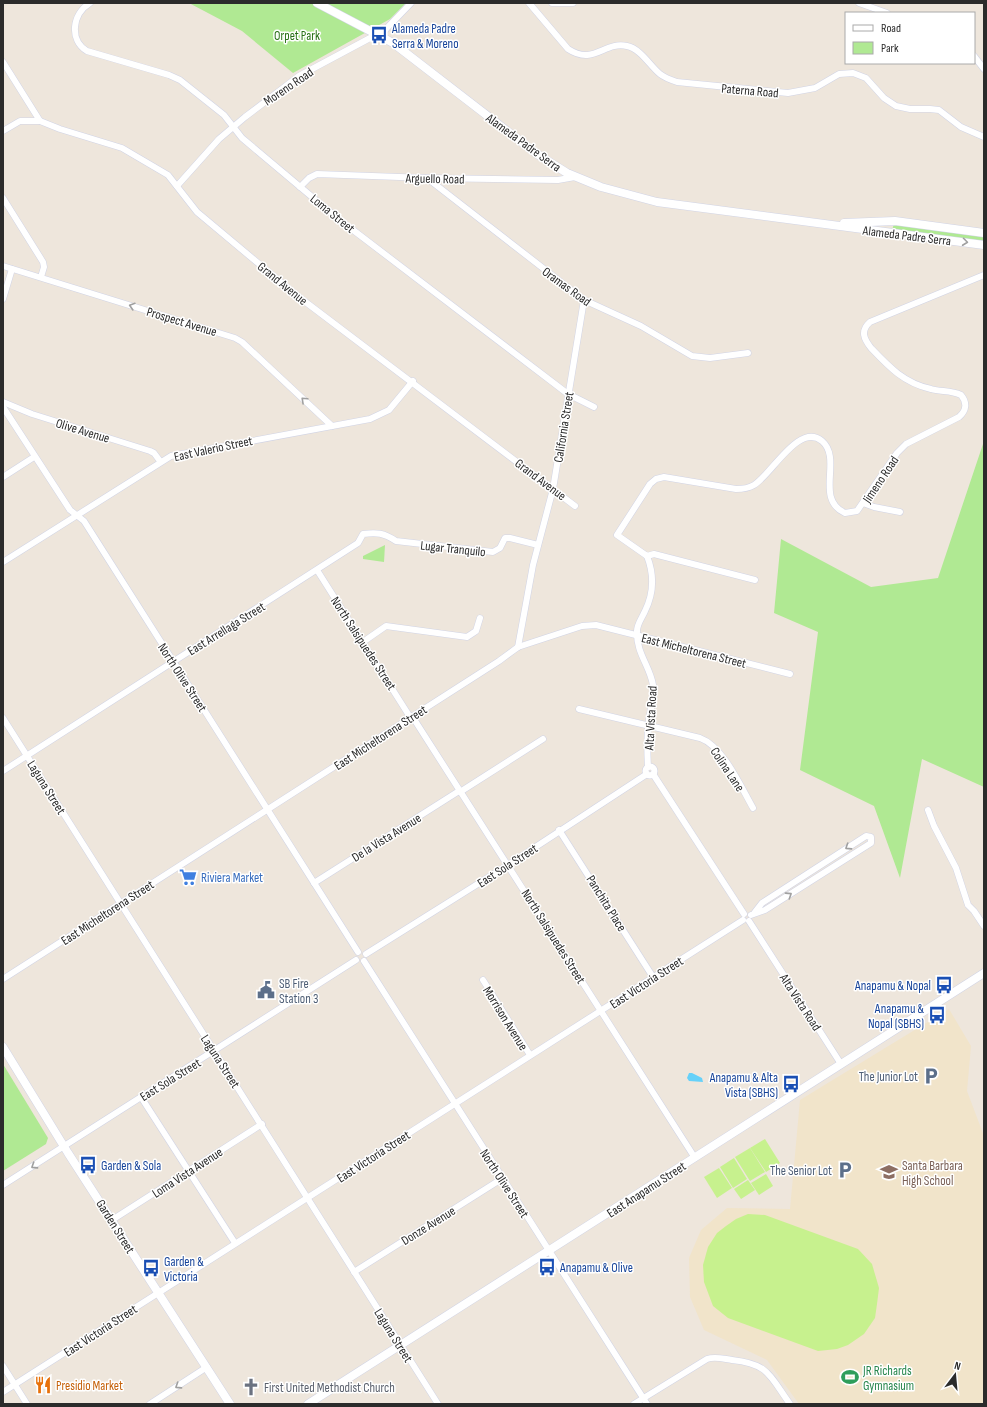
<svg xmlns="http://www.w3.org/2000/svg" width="987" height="1407" font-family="'Sofia Sans Condensed',sans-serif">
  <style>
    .education { fill: #f1e4ca }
    .green { fill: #b0e993 }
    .pitch { fill: #c7f18e }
    .water { fill: #66d1f9 }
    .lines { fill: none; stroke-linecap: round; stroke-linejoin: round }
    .street-casing { stroke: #d1d4e5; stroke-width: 7 }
    .secondary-casing { stroke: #d1d4e5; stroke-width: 9 }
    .street { stroke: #fff; stroke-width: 6 }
    .secondary { stroke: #fff; stroke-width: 8 }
    .oneway { stroke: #a0a0a0 }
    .labels { text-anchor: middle; stroke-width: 3; stroke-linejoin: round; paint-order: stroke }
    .transit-label { font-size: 13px; fill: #164399; stroke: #fff; text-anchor: start }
    .park-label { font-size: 13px; fill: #266f14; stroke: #fff }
    .street-label { font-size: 13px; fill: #2b2b2b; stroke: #fff }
    .shop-label { font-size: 13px; fill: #366cbe; stroke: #fff; text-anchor: start }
    .service-label { font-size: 13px; fill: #4e5e75; stroke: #fff; text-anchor: end }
    .education-label { font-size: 13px; fill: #785e54; stroke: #fff; text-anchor: start }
    .leisure-label { font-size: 13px; fill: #27864d; stroke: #fff; text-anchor: start }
    .food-label { font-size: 13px; fill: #c56008; stroke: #fff; text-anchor: start }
    .worship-label { font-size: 13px; fill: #5b616d; stroke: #fff; text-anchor: start }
  </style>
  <rect width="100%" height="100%" fill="#eee6dc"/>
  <path class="education" d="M949 1009 971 1046 967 1091 984 1136V1404H799L767 1360 704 1330 690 1297 689 1258 701 1230 727 1208 790 1209 800 1100Z"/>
  <g class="green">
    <path d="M189 3H406L390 19 293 73 242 31Z"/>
    <path d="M894 224 984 235V243L892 230Z"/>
    <path d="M984 441V787L922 759 900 878 874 806 800 770 818 632 774 613 781 539 871 587 938 578Z"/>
    <path d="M385 545 384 562 363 559V556Z"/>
    <path d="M3 1064 48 1138 46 1144 3 1171Z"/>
  </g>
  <g class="pitch">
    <path d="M765 1139 780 1163 766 1172 750 1148Z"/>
    <path d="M750 1148 765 1172 750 1181 735 1157Z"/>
    <path d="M734 1158 747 1179 733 1188 720 1167Z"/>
    <path d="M719 1168 732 1188 717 1198 704 1177Z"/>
    <path d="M766 1174 773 1186 759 1195 751 1183Z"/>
    <path d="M748 1180 755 1190 741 1199 734 1189Z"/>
    <path d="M748 1214 765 1215 858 1249 872 1264 879 1288 877 1304 875 1318 864 1334 848 1345 837 1349 818 1351 728 1318 713 1306 704 1282 703 1265 708 1247 717 1233 726 1226 736 1219Z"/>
  </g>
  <path class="water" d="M689 1073H692L702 1078 703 1082 689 1081 687 1078Z"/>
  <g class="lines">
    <g class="street-casing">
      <g id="street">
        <path d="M90 3C72 14 69 40 87 51L169 75 180 80 224 115 242 138 336 217 568 394 594 407"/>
        <path d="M529 3 568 49C594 66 604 41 627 46 641 49 650 66 660 74 665 78 671 80 677 82L788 93 815 88 839 74 853 73 866 78 884 98 896 106 910 109H930L939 110 961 127 984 137"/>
        <path d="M552 3H573"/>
        <path d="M859 3 887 13"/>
        <path d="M974 56 984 69"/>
        <path d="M3 62 40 121 60 129 122 148 168 175 197 212 295 294 575 506"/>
        <path d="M3 131 20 121H40"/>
        <path d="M427 178 584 300 641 326 692 356 710 358 748 353"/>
        <path d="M177 186 219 139 245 117 299 76 385 30 411 3"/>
        <path d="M300 187 309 178 317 174 427 178 558 180 575 177"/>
        <path d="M3 198 43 262 44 267 41 277"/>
        <path d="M3 266 235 338 242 342 332 426"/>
        <path d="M3 299 12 269"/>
        <path d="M3 402 32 414 150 451 154 453 160 461"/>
        <path d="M3 407 70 510 84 521 358 952"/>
        <path d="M3 477 34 457"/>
        <path d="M863 503 874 507 900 512"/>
        <path d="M647 556C654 574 654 593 645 611 642 618 637 624 637 631 636 653 650 666 653 685 654 697 651 707 649 719 647 734 647 751 648 767"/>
        <path d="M3 562 171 456 370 419 389 410 413 381"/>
        <path d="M317 570 410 717"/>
        <path d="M755 580 654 554 647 556 617 535 650 484 656 479 664 477 736 489C743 489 749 488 754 485 772 474 799 422 822 441 843 459 814 499 845 513L857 511 897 453 906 444 959 417C967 410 967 402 961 395 951 390 941 392 931 389 904 383 889 367 871 348 864 339 860 331 870 322L984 275"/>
        <path d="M363 642 386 626 467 637 476 631 480 618"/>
        <path d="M518 647 533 565 553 489 584 300"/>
        <path d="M579 709 700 738C723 746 741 787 753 808"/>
        <path d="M412 716 695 1158"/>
        <path d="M3 718 438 1404"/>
        <circle cx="650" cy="771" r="4.5"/>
        <path d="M3 771 358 543 363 534C377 532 384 533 396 541L493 552 500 548 505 538H510L538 545"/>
        <path d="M653 774 744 914"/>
        <path d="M460 792 543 739"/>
        <path d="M928 810 934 826 956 868 968 905 974 911 984 926"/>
        <path d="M559 830 653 977"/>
        <path d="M314 883 459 791"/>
        <path d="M751 915 765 910 871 843V837L866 836 762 903 755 912"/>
        <path d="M749 921 841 1064"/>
        <path d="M366 954 508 865 647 774"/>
        <path d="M364 961 647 1404"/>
        <path d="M3 979 499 661 518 647 582 626 596 625 790 674"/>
        <path d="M483 980 530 1055"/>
        <path d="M141 1097 235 1243"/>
        <path d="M3 1185 356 960"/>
        <path d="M112 1220 262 1124"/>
        <path d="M354 1272 503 1178"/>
        <path d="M3 1366 27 1404"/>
        <path d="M3 1392 743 920"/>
        <path d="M150 1404 207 1367"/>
        <path d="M634 1404 707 1359C715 1356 724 1359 732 1360 769 1364 769 1375 790 1404"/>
      </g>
    </g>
    <g class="secondary-casing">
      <g id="secondary">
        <path d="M317 3 393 43 537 154 567 173 601 187 657 202 984 245"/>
        <path d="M844 223 895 221 984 233"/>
        <path d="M3 1047 68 1153 230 1404"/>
        <path d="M308 1404 984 973"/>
      </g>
    </g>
    <use href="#street" class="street"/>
    <use href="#secondary" class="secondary"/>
  </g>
  <defs><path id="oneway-chevron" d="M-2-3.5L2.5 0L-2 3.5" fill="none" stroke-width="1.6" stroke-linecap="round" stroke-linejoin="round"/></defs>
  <g class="oneway">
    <use href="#oneway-chevron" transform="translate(965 242) rotate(7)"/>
    <use href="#oneway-chevron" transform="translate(132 306) rotate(-163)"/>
    <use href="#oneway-chevron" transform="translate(304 400) rotate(-137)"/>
    <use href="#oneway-chevron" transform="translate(848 847) rotate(147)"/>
    <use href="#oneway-chevron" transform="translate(789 895) rotate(-33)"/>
    <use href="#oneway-chevron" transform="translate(34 1166) rotate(147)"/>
    <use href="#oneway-chevron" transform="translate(178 1386) rotate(147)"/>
  </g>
  <defs>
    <g id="bus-bare" transform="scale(1.38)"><path d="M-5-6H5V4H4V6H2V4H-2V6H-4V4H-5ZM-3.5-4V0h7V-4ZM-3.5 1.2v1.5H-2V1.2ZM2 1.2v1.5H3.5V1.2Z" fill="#1a4fb4" stroke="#fff" stroke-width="2.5" paint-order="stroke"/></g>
    <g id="supermarket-bare" transform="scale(1.38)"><path d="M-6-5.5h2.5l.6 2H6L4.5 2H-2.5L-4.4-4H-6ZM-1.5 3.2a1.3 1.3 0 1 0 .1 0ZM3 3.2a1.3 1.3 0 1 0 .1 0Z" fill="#3f7fe0" stroke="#fff" stroke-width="2.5" paint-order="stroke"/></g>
    <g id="civic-bare" transform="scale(1.38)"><path d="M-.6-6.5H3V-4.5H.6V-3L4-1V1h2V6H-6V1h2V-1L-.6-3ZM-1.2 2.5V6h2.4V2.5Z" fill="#5c6f8a" stroke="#fff" stroke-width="2.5" paint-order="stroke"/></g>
    <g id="parking-bare" transform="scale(1.38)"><path d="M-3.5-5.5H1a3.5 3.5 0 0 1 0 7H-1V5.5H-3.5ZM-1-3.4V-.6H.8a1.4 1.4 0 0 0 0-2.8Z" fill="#5c6f8a" stroke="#fff" stroke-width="2.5" paint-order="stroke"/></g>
    <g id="school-bare" transform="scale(1.38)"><path d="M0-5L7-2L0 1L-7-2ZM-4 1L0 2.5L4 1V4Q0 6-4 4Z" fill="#8d6e63" stroke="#fff" stroke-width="2.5" paint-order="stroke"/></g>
    <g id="stadium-bare" transform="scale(1.38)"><path d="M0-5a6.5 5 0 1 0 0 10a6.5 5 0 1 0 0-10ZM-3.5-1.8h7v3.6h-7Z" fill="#2e9e5b" stroke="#fff" stroke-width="2.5" paint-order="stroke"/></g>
    <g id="restaurant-bare" transform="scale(1.38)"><path d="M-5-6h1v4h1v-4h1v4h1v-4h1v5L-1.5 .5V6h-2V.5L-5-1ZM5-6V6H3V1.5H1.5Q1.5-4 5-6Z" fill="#e8710a" stroke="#fff" stroke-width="2.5" paint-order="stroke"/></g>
    <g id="church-bare" transform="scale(1.38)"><path d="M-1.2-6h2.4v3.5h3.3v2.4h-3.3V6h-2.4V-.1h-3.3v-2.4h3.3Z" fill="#6b7280" stroke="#fff" stroke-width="2.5" paint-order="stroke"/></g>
  </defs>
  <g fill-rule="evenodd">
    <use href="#bus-bare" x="379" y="35"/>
    <use href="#supermarket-bare" x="188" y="877"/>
    <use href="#bus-bare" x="944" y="985"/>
    <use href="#civic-bare" x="266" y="990"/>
    <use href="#bus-bare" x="937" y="1015"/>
    <use href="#parking-bare" x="931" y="1076"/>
    <use href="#bus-bare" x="791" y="1084"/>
    <use href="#bus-bare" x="88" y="1165"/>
    <use href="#parking-bare" x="845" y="1170"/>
    <use href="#school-bare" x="889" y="1172"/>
    <use href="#bus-bare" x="547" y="1267"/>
    <use href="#bus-bare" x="151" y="1268"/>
    <use href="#stadium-bare" x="850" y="1377"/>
    <use href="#restaurant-bare" x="43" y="1385"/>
    <use href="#church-bare" x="251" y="1387"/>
  </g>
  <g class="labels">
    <g class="transit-label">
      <text x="392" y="33">Alameda Padre<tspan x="392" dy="15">Serra &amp; Moreno</tspan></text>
      <text x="931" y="990" text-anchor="end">Anapamu &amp; Nopal</text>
      <text x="924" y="1013" text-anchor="end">Anapamu &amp;<tspan x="924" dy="15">Nopal (SBHS)</tspan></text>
      <text x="778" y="1082" text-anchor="end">Anapamu &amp; Alta<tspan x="778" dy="15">Vista (SBHS)</tspan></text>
      <text x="101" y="1170">Garden &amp; Sola</text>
      <text x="164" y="1266">Garden &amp;<tspan x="164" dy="15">Victoria</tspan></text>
      <text x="560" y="1272">Anapamu &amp; Olive</text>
    </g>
    <g class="park-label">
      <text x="297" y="40">Orpet Park</text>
    </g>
    <g class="street-label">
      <text transform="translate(288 86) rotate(-34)" y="5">Moreno Road</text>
      <text transform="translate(750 90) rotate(5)" y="5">Paterna Road</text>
      <text transform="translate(524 142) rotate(36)" y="5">Alameda Padre Serra</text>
      <text transform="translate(435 178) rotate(1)" y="5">Arguello Road</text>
      <text transform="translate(333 213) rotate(39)" y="5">Loma Street</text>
      <text transform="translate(907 235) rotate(7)" y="5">Alameda Padre Serra</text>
      <text transform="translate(283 283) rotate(39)" y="5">Grand Avenue</text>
      <text transform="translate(567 286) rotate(36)" y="5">Oramas Road</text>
      <text transform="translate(182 321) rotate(17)" y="5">Prospect Avenue</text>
      <text transform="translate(563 427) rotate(-81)" y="5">California Street</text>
      <text transform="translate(83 430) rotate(17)" y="5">Olive Avenue</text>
      <text transform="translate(213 448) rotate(-12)" y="5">East Valerio Street</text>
      <text transform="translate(541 479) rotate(37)" y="5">Grand Avenue</text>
      <text transform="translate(880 479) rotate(-56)" y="5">Jimeno Road</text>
      <text transform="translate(453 548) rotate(6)" y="5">Lugar Tranquilo</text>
      <text transform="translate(226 628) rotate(-32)" y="5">East Arrellaga Street</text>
      <text transform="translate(364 643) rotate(57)" y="5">North Salsipuedes Street</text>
      <text transform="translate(694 650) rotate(14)" y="5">East Micheltorena Street</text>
      <text transform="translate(183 677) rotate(57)" y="5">North Olive Street</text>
      <text transform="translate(650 718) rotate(-87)" y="5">Alta Vista Road</text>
      <text transform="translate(380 737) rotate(-33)" y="5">East Micheltorena Street</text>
      <text transform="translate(728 769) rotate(56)" y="5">Colina Lane</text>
      <text transform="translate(47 787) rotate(58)" y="5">Laguna Street</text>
      <text transform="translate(386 837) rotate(-32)" y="5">De la Vista Avenue</text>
      <text transform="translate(507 865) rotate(-33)" y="5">East Sola Street</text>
      <text transform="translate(607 903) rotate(58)" y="5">Panchita Place</text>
      <text transform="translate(107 912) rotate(-33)" y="5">East Micheltorena Street</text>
      <text transform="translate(554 936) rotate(58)" y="5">North Salsipuedes Street</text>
      <text transform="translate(646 982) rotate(-33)" y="5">East Victoria Street</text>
      <text transform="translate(801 1002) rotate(57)" y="5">Alta Vista Road</text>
      <text transform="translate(506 1018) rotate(58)" y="5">Morrison Avenue</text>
      <text transform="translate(221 1061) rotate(57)" y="5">Laguna Street</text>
      <text transform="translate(170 1079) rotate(-32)" y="5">East Sola Street</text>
      <text transform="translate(373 1156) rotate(-33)" y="5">East Victoria Street</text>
      <text transform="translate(187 1172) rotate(-33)" y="5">Loma Vista Avenue</text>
      <text transform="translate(505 1183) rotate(57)" y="5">North Olive Street</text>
      <text transform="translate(646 1189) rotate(-33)" y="5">East Anapamu Street</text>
      <text transform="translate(428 1225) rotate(-32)" y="5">Donze Avenue</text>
      <text transform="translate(116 1226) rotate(58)" y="5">Garden Street</text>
      <text transform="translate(100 1330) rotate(-33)" y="5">East Victoria Street</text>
      <text transform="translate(394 1335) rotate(58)" y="5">Laguna Street</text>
    </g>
    <g class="shop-label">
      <text x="201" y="882">Riviera Market</text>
    </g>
    <g class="service-label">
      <text x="279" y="988" text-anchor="start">SB Fire<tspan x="279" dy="15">Station 3</tspan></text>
      <text x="918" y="1081">The Junior Lot</text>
      <text x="832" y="1175">The Senior Lot</text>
    </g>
    <g class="education-label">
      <text x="902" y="1170">Santa Barbara<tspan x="902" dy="15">High School</tspan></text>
    </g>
    <g class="leisure-label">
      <text x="863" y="1375">JR Richards<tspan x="863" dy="15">Gymnasium</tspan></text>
    </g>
    <g class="food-label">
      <text x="56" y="1390">Presidio Market</text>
    </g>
    <g class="worship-label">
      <text x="264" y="1392">First United Methodist Church</text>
    </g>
  </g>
  <rect width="987" height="1407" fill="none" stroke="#2b2b2b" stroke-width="8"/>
  <rect x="845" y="12" width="130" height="52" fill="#ffffff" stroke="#aaaaaa"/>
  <rect x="853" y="25" width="20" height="6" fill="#ffffff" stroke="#aaaaaa"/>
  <text x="881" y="32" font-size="12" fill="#2b2b2b">Road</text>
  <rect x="853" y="42" width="20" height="12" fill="#b0e993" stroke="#aaaaaa"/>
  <text x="881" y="52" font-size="12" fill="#2b2b2b">Park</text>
  <g transform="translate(955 1375) rotate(16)" stroke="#ffffff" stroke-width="3" paint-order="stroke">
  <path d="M0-3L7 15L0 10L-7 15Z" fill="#2b2b2b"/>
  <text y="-6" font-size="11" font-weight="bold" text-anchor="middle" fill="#2b2b2b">N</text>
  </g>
</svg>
